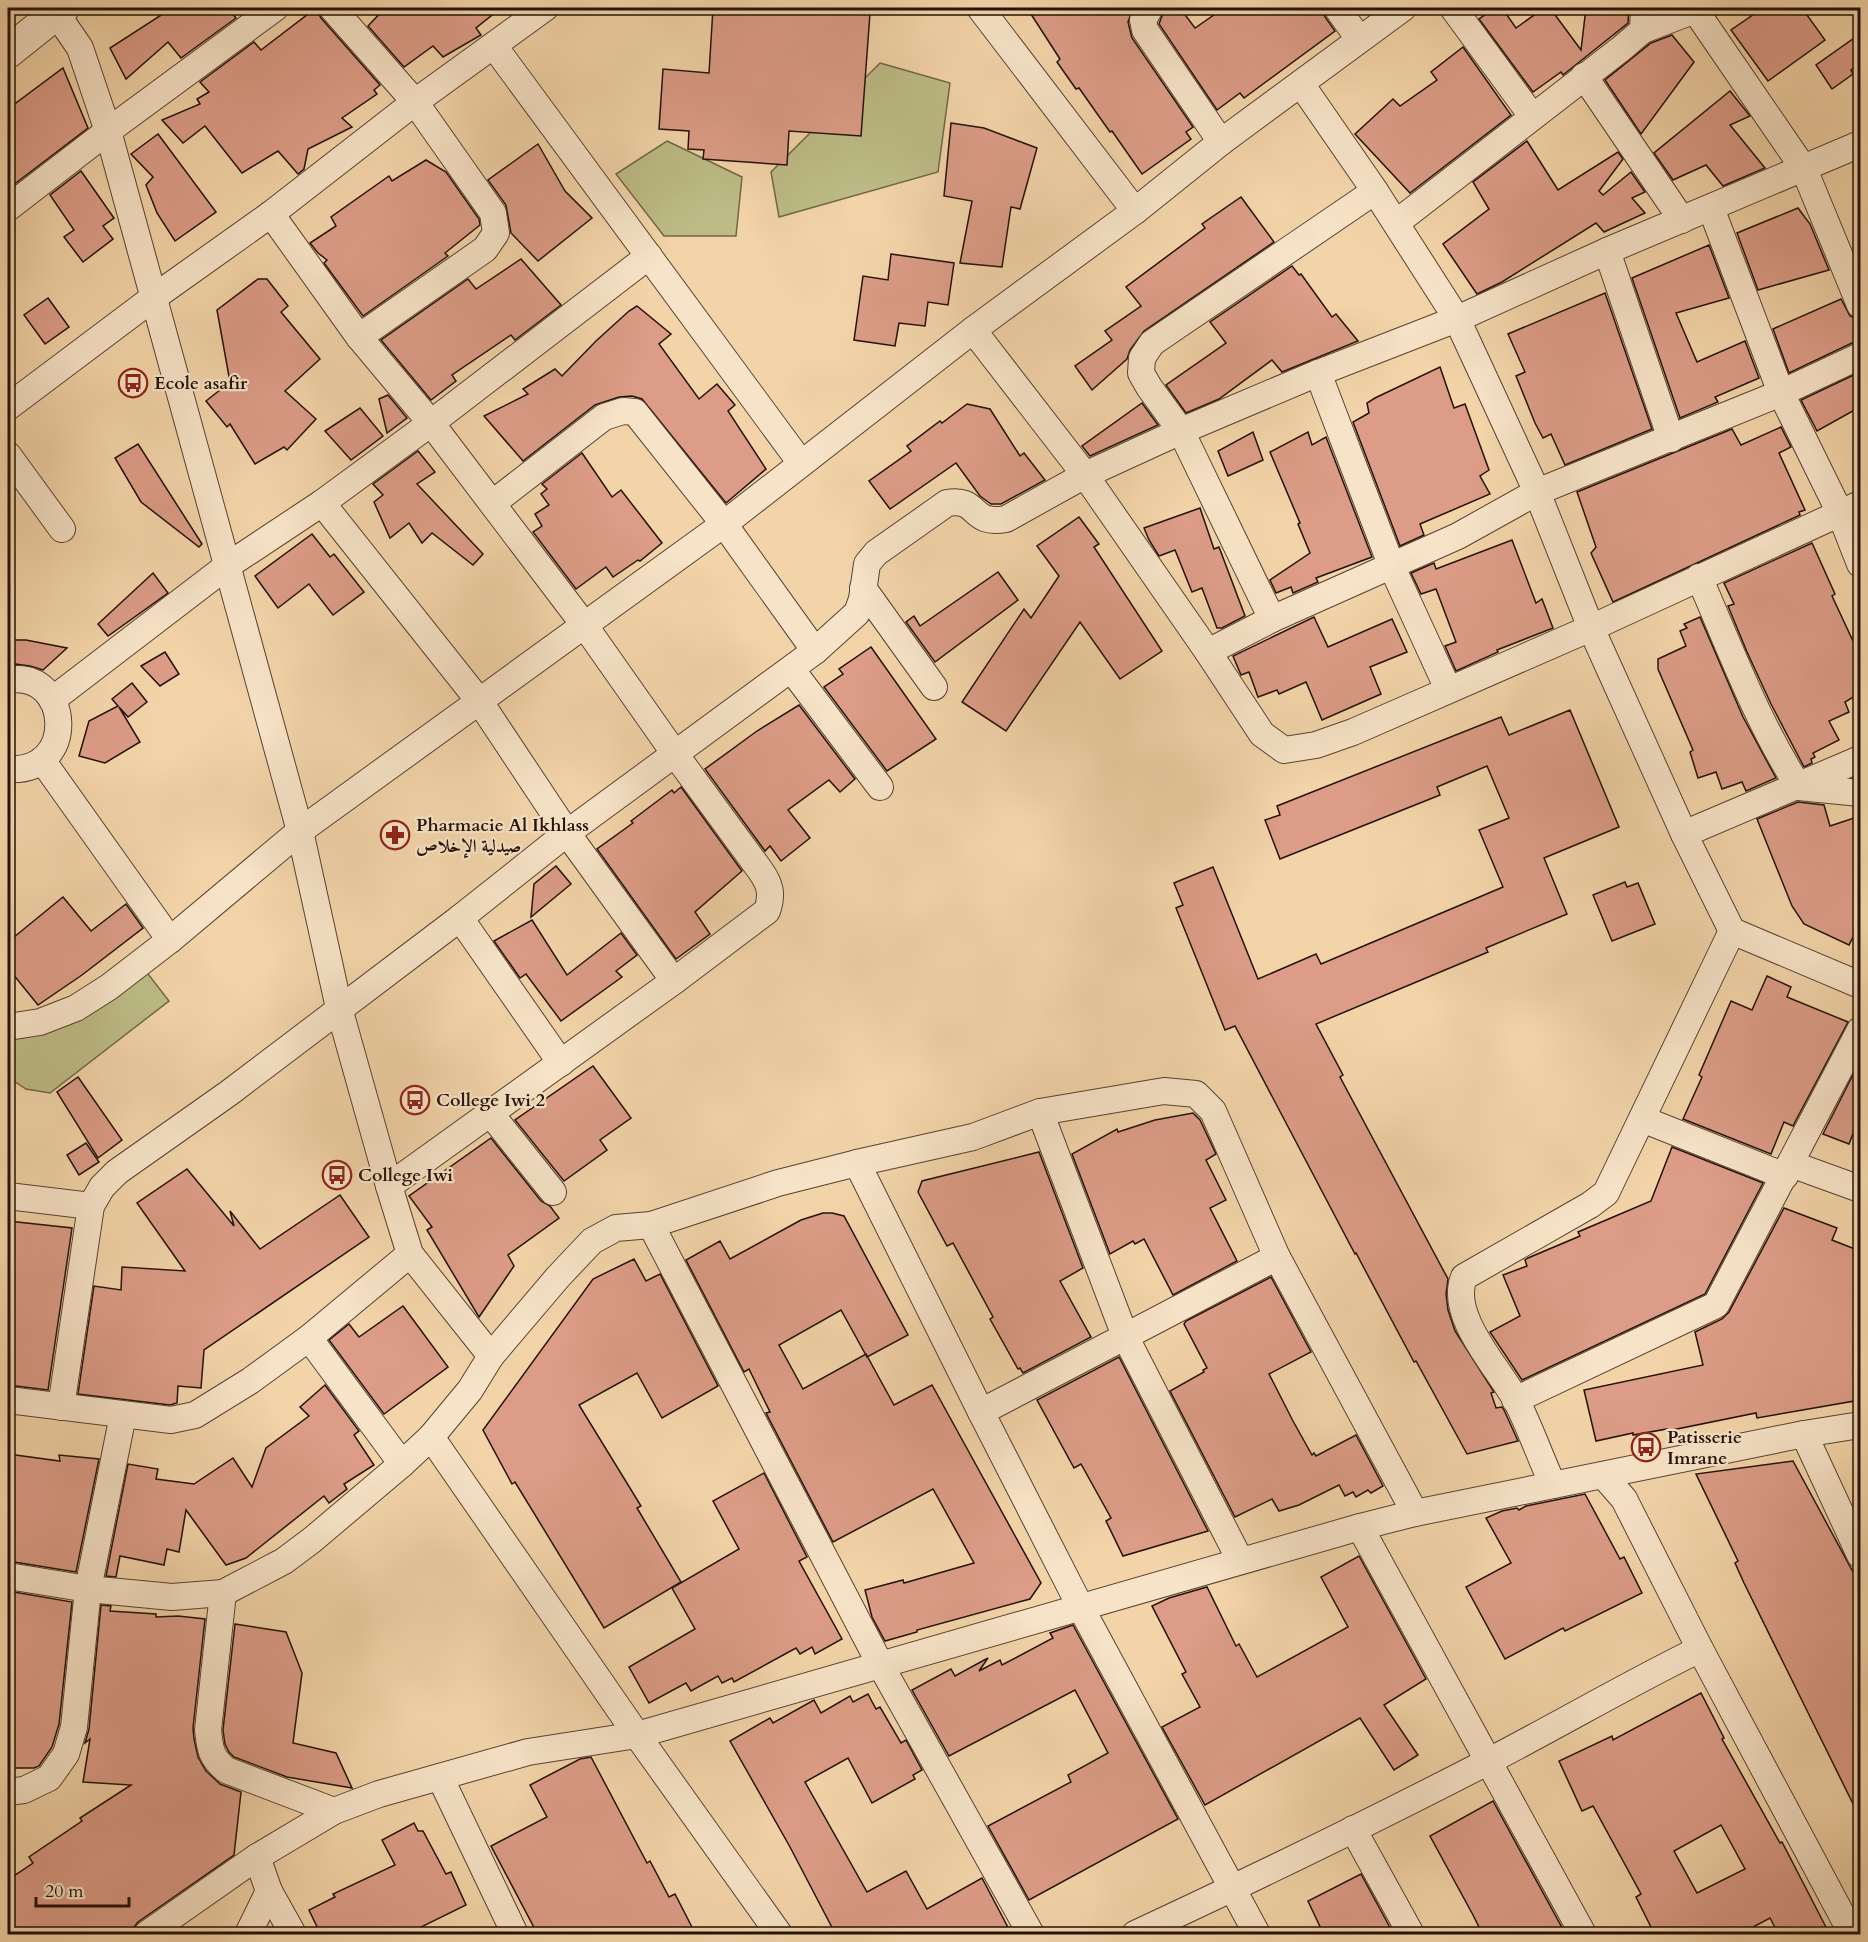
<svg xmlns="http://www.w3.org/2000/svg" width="1868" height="1942" font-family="Cardo,Amiri,serif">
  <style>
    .green { fill: #bdbc86; stroke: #706748; stroke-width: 1.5 }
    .building { fill: #dc9c87; stroke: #22120a; stroke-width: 1.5; fill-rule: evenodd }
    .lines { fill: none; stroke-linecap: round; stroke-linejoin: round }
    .minor-casing { stroke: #564232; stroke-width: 28 }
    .tertiary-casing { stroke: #564232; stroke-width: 34 }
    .minor { stroke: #f7e3c7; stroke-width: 26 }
    .tertiary { stroke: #f7e3c7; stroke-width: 32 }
    .labels { text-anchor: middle; stroke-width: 4.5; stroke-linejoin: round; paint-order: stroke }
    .poi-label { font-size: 18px; font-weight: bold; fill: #22120a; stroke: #f7e3c7; text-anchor: start }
  </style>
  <rect width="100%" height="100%" fill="#f3d4a9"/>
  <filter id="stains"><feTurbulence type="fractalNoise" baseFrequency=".00333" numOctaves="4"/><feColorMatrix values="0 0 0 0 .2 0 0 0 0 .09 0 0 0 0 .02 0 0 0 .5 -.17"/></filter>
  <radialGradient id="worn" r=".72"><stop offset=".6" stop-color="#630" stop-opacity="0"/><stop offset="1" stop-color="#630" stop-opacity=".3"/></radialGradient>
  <g class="green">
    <path d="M880 63 950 83 938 172 779 217 771 172Z"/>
    <path d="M667 141 742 177 736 236H664L616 174Z"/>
    <path d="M145 970 169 1001 50 1093 26 1089 8 1077V1036Z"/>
  </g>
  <g class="building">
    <path d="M172 8H227L236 18 181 58 168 42 126 79 110 48Z"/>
    <path d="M316 8 321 18 380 85 374 90 377 94 342 118 352 127 308 149 304 169 298 174 278 151 242 173 205 126 183 143 162 120 200 104 197 99 209 92 200 82 254 42 261 50Z"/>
    <path d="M385 8H501L476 28 481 35 443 57 433 46 404 67 368 26Z"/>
    <path d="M713 8H854L853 12 870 13 861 136 789 131 787 165 703 159 704 150 688 149 689 131 659 129 663 69 709 73Z"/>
    <path d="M1027 8H1133L1128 22 1132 38 1193 127 1186 132 1191 139 1142 174 1112 131 1110 132 1079 88 1076 89 1057 62 1060 59Z"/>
    <path d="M1165 8H1180L1195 28 1224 8H1322L1325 17 1335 31 1244 98 1240 93 1217 110 1159 24Z"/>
    <path d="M1495 8H1502L1516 28 1544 8H1550L1581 50 1586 8H1629L1628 23 1563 75 1561 72 1533 92 1479 19Z"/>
    <path d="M1763 8H1802L1825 40 1768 81 1731 30Z"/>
    <path d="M1860 34V63L1851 70 1853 74 1832 89 1816 65Z"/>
    <path d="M1672 35 1694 62 1641 134 1605 80 1651 43Z"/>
    <path d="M1463 47 1511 115 1410 193 1355 134 1393 99 1400 106 1437 80 1431 72Z"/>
    <path d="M63 68 88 128 8 189V109Z"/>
    <path d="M1730 91 1750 116 1730 125 1765 168 1723 186 1706 165 1673 180 1654 153Z"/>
    <path d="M951 123 984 128 1037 148 1020 209 1011 207 1002 267 960 263 972 201 944 196Z"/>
    <path d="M158 134 216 212 175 241 157 213 146 185 153 177 131 154Z"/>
    <path d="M1527 141 1558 190 1618 152 1623 159 1599 191 1603 195 1631 172 1645 192 1632 198 1645 213 1604 232 1596 223 1502 282 1477 294 1443 244 1489 209 1473 182Z"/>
    <path d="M538 144 565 191 592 218 538 261 511 233 506 205 488 180Z"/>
    <path d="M426 160 446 172 479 219 480 225 445 253 448 256 363 316 324 263 327 260 318 253 310 243 336 226 331 217 389 176 392 181Z"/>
    <path d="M81 171 114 218 103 226 113 239 83 262 64 237 74 230 50 195Z"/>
    <path d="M1241 197 1274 242 1144 331 1130 350 1127 359 1092 390 1075 366 1112 340 1105 331 1141 306 1126 287 1205 228 1202 224Z"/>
    <path d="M1798 208 1810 224 1829 270 1758 290 1737 233Z"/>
    <path d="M1709 245 1729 298 1676 313 1697 362 1745 341 1759 378 1715 397 1718 402 1680 418 1632 278Z"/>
    <path d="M891 254 954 263 948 305 928 302 925 326 899 323 895 346 854 340 863 276 888 280Z"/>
    <path d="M521 259 561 305 515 340 511 335 452 375 456 381 431 400 381 340 468 279 476 289Z"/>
    <path d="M1292 266 1299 275 1301 274 1332 317 1336 314 1358 341 1282 372 1272 360 1219 399 1186 413 1166 385 1226 343 1210 322Z"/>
    <path d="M258 279H267L288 306 281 312 320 359 285 391 316 419 287 450 284 447 255 464 230 424 227 427 206 401 230 382 217 310Z"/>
    <path d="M1605 293 1652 429 1565 465 1551 434 1543 438 1535 423 1516 376 1525 372 1508 334Z"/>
    <path d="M48 298 69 327 45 344 24 315Z"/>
    <path d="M1841 299 1850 316 1860 320V341L1854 342 1789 373 1773 329Z"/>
    <path d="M637 306 671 334 659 344 699 399 717 384 735 405 728 411 766 469 726 503 642 399 632 396 619 397 595 405 523 461 484 416 528 394 523 389 555 369 562 376 596 341 629 311Z"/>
    <path d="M1440 367 1454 408 1465 404 1489 470 1480 476 1490 494 1420 524 1424 535 1400 546 1353 422 1369 413 1367 403 1375 398Z"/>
    <path d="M1860 372V407L1817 431 1801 400Z"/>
    <path d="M388 395 407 418 387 433 379 399Z"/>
    <path d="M1142 403 1158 425 1090 456 1082 446Z"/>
    <path d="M967 404 990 409 1020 456 1024 453 1045 480 1001 504H991L980 496 956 463 890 509 869 481 911 451 907 446 940 421 942 423Z"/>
    <path d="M360 408 383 436 351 460 325 431Z"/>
    <path d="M1781 427 1791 447 1779 453 1805 510 1799 512 1800 515 1613 602 1591 553 1596 547 1577 492 1732 429 1741 445Z"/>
    <path d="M1253 432 1263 460 1228 476 1218 451Z"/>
    <path d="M1308 432 1312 445 1326 437 1372 557 1316 578 1318 582 1293 593 1291 587 1276 593 1270 580 1310 553 1298 524 1300 523 1270 452Z"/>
    <path d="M138 444 202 544 199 547 141 502 115 458Z"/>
    <path d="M418 451 435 472 417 484 483 554 473 565 432 533 422 543 409 523 390 538 374 502 383 495 373 484Z"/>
    <path d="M582 453 612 497 621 490 662 543 640 561 638 560 613 577 606 567 576 589 533 532 542 526 535 514 549 505 541 494 547 489 542 484Z"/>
    <path d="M1200 508 1214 549 1219 547 1245 616 1222 628H1217L1202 588 1192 592 1175 550 1159 556 1149 540 1144 528Z"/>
    <path d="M1079 517 1099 544 1094 547 1162 651 1120 679 1080 622 1006 731 962 702 1024 609 1031 618 1059 576 1037 546Z"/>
    <path d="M312 534 330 557 334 554 364 592 333 615 309 584 278 608 255 576Z"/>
    <path d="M1512 540 1536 603 1542 599 1553 628 1497 650 1498 652 1456 671 1445 646 1456 642 1436 589 1421 594 1411 573 1434 563 1436 569Z"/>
    <path d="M1812 543 1835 594 1832 596 1853 641 1860 638V693L1845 702 1849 712 1829 721 1839 740 1813 753 1815 757 1811 759 1812 763 1804 767 1771 704 1747 652 1728 606 1734 604 1724 583Z"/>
    <path d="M998 572 1018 600 935 662 906 622 914 616 920 626Z"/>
    <path d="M153 573 168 593 108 636 98 624Z"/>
    <path d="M1314 617 1328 647 1392 619 1407 652 1370 667 1381 694 1322 720 1306 682 1279 694 1277 690 1258 697 1249 672 1241 675 1233 656Z"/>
    <path d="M1700 617 1743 717 1776 778 1746 791 1742 782 1722 789 1716 772 1698 778 1690 752 1693 750 1658 669V659L1686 646 1680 631 1687 628 1684 624Z"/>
    <path d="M8 640H26L67 648 43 670 30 666 8 663Z"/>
    <path d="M871 647 936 739 887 771 824 687 843 674 839 669Z"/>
    <path d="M165 652 179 674 160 686 141 666Z"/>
    <path d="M132 683 147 702 128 717 119 707 140 742 105 763 79 756 89 721 118 706 112 699Z"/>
    <path d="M799 705 855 779 840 792 829 780 788 810 810 838 781 861 770 846 765 851 705 769 757 731Z"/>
    <path d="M1570 710 1619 827 1544 858 1567 914 1486 948 1488 952 1316 1024 1343 1075 1340 1077 1448 1279 1446 1294 1448 1310 1455 1331 1494 1392 1491 1393 1496 1408 1502 1407 1504 1410 1518 1441 1467 1454 1416 1361 1414 1362 1356 1253 1355 1254 1235 1026 1225 1030 1176 908 1183 905 1174 883 1213 867 1258 979 1316 954 1321 964 1503 887 1479 830 1509 818 1487 766 1437 787 1440 795 1280 859 1265 820 1280 815 1277 806 1501 717 1509 735Z"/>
    <path d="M681 787 742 871 695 912 710 934 676 959 597 849 633 823 631 821 672 790 674 793Z"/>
    <path d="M1798 802 1824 805 1830 826 1860 816V923L1849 945 1804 924 1792 906 1757 819Z"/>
    <path d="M556 866 571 884 531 917 534 884Z"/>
    <path d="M1625 882 1627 887 1638 883 1655 924 1612 941 1593 895Z"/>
    <path d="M63 897 91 931 126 904 143 928 82 975 38 1005 8 968V942Z"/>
    <path d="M532 920 567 975 621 933 637 955 616 971 622 977 561 1021 526 974 520 978 494 941Z"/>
    <path d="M1767 976 1791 987 1787 997 1848 1022 1795 1122 1793 1126 1784 1122 1771 1154 1683 1119 1702 1077 1699 1075 1731 1001 1752 1010Z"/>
    <path d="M1860 1061V1115L1849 1144 1823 1134Z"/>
    <path d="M593 1066 631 1118 600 1140 607 1150 564 1181 515 1120Z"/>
    <path d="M78 1077 122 1140 98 1158 57 1092Z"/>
    <path d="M1193 1113 1200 1120 1216 1154 1206 1160 1226 1200 1210 1208 1237 1261 1173 1295 1144 1239 1135 1244 1133 1241 1110 1254 1072 1154 1117 1129 1118 1132 1155 1120Z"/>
    <path d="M491 1138 541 1201 550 1206 559 1218 508 1255 514 1266 479 1317 427 1230 432 1227 409 1196Z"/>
    <path d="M86 1143 99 1162 79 1175 67 1155Z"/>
    <path d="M1672 1147 1763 1183 1705 1294 1522 1380 1490 1332 1520 1316 1503 1275 1527 1266 1525 1260 1528 1258 1580 1236 1578 1232 1651 1201Z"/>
    <path d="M1039 1152 1083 1268 1060 1281 1091 1337 1023 1373 1020 1368 1018 1369 990 1319 993 1317 953 1243 947 1246 918 1192 922 1181Z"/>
    <path d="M187 1169 234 1226 230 1211 260 1249 340 1195 369 1237 204 1350 201 1388 178 1386 177 1403 170 1405 78 1394 94 1286 121 1290 122 1267 185 1271 137 1203Z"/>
    <path d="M1784 1208 1837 1228 1832 1240 1860 1251V1400L1757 1418 1756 1413 1667 1431V1429L1633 1435V1433L1596 1441 1584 1390 1703 1365 1695 1332 1722 1319 1729 1312Z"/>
    <path d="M823 1213H832L844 1216 908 1335 867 1357 841 1310 779 1345 803 1389 866 1354 894 1405 932 1385 1041 1583 1030 1599 917 1630V1632L885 1641 872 1617 865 1590 903 1580 904 1583 974 1563 933 1489 833 1542 766 1413 770 1412 749 1369 744 1372 686 1260 720 1241 730 1259 801 1220Z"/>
    <path d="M8 1221 72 1228 48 1390 8 1385Z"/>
    <path d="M634 1259 646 1281 660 1274 718 1386 662 1418 637 1373 579 1405 641 1506 637 1508 681 1582 604 1628 515 1482 512 1484 483 1430 593 1279Z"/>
    <path d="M1271 1277 1311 1352 1269 1374 1293 1421 1312 1455 1314 1453 1316 1456 1356 1435 1383 1486 1371 1493 1368 1490 1356 1497 1353 1492 1345 1496 1339 1485 1299 1505 1279 1511 1272 1499 1235 1517 1170 1391 1204 1372 1203 1370 1207 1368 1184 1324 1186 1321Z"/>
    <path d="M403 1306 448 1367 384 1414 329 1340 349 1324 359 1337Z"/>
    <path d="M1119 1357 1208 1531 1123 1556 1106 1521 1111 1518 1081 1464 1074 1468 1037 1400Z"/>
    <path d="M325 1385 359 1431 354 1435 374 1465 344 1484 347 1489 329 1503 324 1496 246 1558 226 1565 186 1510 179 1552 167 1549 164 1565 120 1556 116 1577 106 1576 128 1464 158 1469 156 1479 194 1484 233 1458 252 1487 266 1448 309 1416 300 1407Z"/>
    <path d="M8 1454 60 1461 59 1455 99 1459 76 1572 8 1561Z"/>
    <path d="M1793 1461 1860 1585V1818L1744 1583 1735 1563 1738 1561 1696 1474Z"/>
    <path d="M764 1473 807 1557 799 1561 842 1639 815 1654 812 1647 800 1654 796 1648 734 1682 732 1678 722 1683 718 1676 691 1691 686 1683 649 1703 629 1667 695 1629 672 1588 739 1549 713 1501Z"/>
    <path d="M1585 1494 1620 1559 1624 1557 1642 1593 1565 1631 1563 1628 1505 1659 1466 1587 1511 1563 1486 1518 1502 1511 1517 1508 1519 1510 1526 1506Z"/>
    <path d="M1359 1556 1426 1679 1384 1705 1418 1755 1394 1770 1360 1718 1205 1805 1162 1727 1200 1707 1182 1674 1186 1672 1152 1606 1169 1598 1207 1587 1236 1646 1239 1644 1257 1677 1348 1627 1321 1577Z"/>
    <path d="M8 1591 72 1602 59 1724 52 1747 39 1766 34 1768H8Z"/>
    <path d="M101 1605 111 1606 110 1611 156 1614V1617L178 1616 205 1619 193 1728 194 1739 198 1757 206 1771 220 1784 241 1792 234 1855 138 1922 134 1927 132 1935H8V1880L33 1863 29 1857 82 1821 80 1818 131 1785 83 1782 90 1739 85 1743 89 1729Z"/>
    <path d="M235 1624 286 1632 302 1673 293 1743 336 1753 352 1788 287 1777 234 1757 229 1752 225 1744 223 1730Z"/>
    <path d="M1073 1625 1178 1819 1029 1900 988 1826 1071 1782 1068 1775 1108 1753 1075 1690 949 1756 912 1690 951 1669 955 1676 988 1658 979 1671 1000 1660 1002 1665 1053 1638 1050 1633Z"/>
    <path d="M1701 1693 1724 1738 1722 1739 1780 1843 1782 1842 1830 1935H1779L1770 1918 1738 1935H1655L1636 1897 1641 1894 1593 1806 1582 1811 1559 1761 1612 1736 1613 1740ZM1721 1825 1745 1869 1697 1893 1674 1851Z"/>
    <path d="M868 1694 876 1709 880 1707 901 1743 906 1740 922 1770 913 1775 915 1779 872 1803 848 1758 805 1782 867 1892 906 1871 927 1909 982 1878 1012 1935H836L790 1847 730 1741 770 1718 773 1723 814 1700 821 1713 850 1696 853 1702Z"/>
    <path d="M591 1757 647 1863 650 1861 669 1897 675 1894 696 1935H538L491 1846 547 1817 530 1785 580 1759Z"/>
    <path d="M1493 1801 1566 1935H1483L1473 1915 1430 1836Z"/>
    <path d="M414 1823 418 1831H423L446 1874 451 1872 466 1905 419 1928 423 1935H321L309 1910 335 1897 333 1894 395 1865 382 1840Z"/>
    <path d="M1361 1874 1394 1935H1324L1308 1901Z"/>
  </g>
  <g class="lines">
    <g class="minor-casing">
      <g id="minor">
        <path d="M55 8 56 13 80 48 108 131 300 831 339 1008 389 1186 410 1254 491 1356"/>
        <path d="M332 8 415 102 493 213 496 233 485 249 359 337"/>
        <path d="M980 8 1135 211"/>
        <path d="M1150 8 1143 20 1145 30 1221 142"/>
        <path d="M1337 8 1359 39"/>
        <path d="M1453 8 1532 116"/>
        <path d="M1643 30 1695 10 1804 169 1860 305"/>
        <path d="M494 46 801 463"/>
        <path d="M1584 76 1682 220"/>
        <path d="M1301 84 1375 191 1457 319 1537 492 1591 628 1684 834 1732 931 1860 985"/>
        <path d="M8 208 108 131 275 8"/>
        <path d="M1711 208 1781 393 1840 513 1860 564"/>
        <path d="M271 214 359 337 431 423 585 626 675 754 760 870C770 884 773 894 767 911L674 981 389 1186"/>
        <path d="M1396 223 1622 48 1643 30 1644 8"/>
        <path d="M1607 251 1671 439"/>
        <path d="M973 330 1085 475 1208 652 1262 734 1284 750 1316 745 1353 732 1591 628 1860 504"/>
        <path d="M1318 373 1392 567 1448 689"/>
        <path d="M8 407 153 298 271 214 415 102 545 8"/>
        <path d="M8 455 62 529"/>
        <path d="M322 503 480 702 567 833 674 981"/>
        <path d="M493 503 604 417 623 411 635 412 724 524 815 651"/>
        <path d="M1699 577C1730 648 1757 722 1799 787L1860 793"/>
        <path d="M863 588 934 687"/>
        <path d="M1272 619 1181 431 1149 387 1141 373 1142 358 1152 343 1375 191"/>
        <path d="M1208 652 1272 619 1458 536 1537 492 1781 393 1860 356"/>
        <path d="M792 670 880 787"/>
        <path d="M8 680C71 669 79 774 8 769"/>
        <path d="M52 700 227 566 322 503 431 423 649 256"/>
        <path d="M42 760 170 940"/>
        <path d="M1684 834 1860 759"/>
        <path d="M460 918 561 1063"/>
        <path d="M8 1027 40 1022 76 1008 109 987 170 940 300 831 724 524 973 330 1135 211 1221 142 1403 8"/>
        <path d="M1040 1112 1125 1336 1240 1560"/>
        <path d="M490 1113 553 1192"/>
        <path d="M1642 1119 1785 1176"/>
        <path d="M857 1163 981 1412 1081 1608 1257 1934"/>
        <path d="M1791 1164 1860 1189"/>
        <path d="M8 1196 91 1206"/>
        <path d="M651 1225 880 1664 1031 1934"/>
        <path d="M309 1338 402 1464"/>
        <path d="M8 1400 171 1420 195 1415 250 1381 309 1338 410 1254"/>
        <path d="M1515 1400 1716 1305 1860 1030"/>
        <path d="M61 1407 91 1206 102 1187 117 1172 229 1093 460 918 567 833 815 651 857 613 862 599 867 564 876 553 947 503C980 497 969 526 1006 519L1085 475 1181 431 1318 373 1457 319 1607 251 1860 144"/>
        <path d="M981 1412 1277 1257"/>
        <path d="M1804 1434 1860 1555"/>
        <path d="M431 1437 637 1735 779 1934"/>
        <path d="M1603 1475 1624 1499 1700 1649 1852 1934"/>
        <path d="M1553 1485C1540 1457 1530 1427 1516 1400 1498 1367 1448 1316 1464 1277L1590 1205 1606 1193 1732 931"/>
        <path d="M1360 1527 1583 1934"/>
        <path d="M8 1576 88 1589 172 1597 223 1593 284 1561 312 1540 402 1464 431 1437 470 1390 491 1356 558 1277 592 1241 616 1228 651 1225 778 1183 857 1163 973 1137 1040 1112 1164 1091 1196 1094 1213 1111 1277 1257 1415 1513"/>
        <path d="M223 1593 208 1730C210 1750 211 1757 226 1770L334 1811"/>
        <path d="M440 1777 515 1934"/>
        <path d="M8 1792 24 1790 49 1778 66 1754 74 1727 88 1589 123 1415"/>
        <path d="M1353 1829 1411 1934"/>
        <path d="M257 1857 269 1891 293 1934"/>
        <path d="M147 1934 257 1857 334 1811 379 1794 528 1752 637 1735 1360 1527 1415 1513 1804 1434 1860 1425"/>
        <path d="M248 1934 269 1891"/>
        <path d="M1135 1934C1253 1879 1371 1822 1487 1762 1559 1725 1628 1684 1700 1649"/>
      </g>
    </g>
    <g class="tertiary-casing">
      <path id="tertiary" d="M8 52 63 8"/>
    </g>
    <use href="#minor" class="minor"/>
    <use href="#tertiary" class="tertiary"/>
  </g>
  <defs>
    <g id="bus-ring" transform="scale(1.5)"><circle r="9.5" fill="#f7e3c7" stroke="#8f2418" stroke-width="1.5"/><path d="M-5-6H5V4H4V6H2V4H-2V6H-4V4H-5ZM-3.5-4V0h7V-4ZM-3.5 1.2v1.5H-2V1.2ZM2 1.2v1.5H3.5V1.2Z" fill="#8f2418"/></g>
    <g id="pharmacy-ring" transform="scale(1.5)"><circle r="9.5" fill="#f7e3c7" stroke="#8f2418" stroke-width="1.5"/><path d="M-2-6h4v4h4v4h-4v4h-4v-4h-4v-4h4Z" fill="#8f2418"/></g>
  </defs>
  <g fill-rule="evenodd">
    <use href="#bus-ring" x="133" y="383"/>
    <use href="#pharmacy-ring" x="395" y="835"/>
    <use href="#bus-ring" x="415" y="1100"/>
    <use href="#bus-ring" x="337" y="1175"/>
    <use href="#bus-ring" x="1646" y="1447"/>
  </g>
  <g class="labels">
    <g class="poi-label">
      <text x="154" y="389">Ecole asafir</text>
      <text x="416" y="831">Pharmacie Al Ikhlass<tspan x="416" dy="21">صيدلية الإخلاص</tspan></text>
      <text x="436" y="1106">College Iwi 2</text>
      <text x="358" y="1181">College Iwi</text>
      <text x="1667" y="1443">Patisserie<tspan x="1667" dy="21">Imrane</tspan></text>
    </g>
  </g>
  <rect width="1868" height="1942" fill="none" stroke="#f3d4a9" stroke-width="30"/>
  <rect x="9" y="9" width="1850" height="1924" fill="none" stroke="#22120a" stroke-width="3"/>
  <rect x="15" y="15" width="1838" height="1912" fill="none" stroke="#22120a" stroke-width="1.5"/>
  <path d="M36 1897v9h93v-9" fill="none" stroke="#22120a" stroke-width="3"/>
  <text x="45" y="1897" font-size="18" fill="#22120a" stroke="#f7e3c7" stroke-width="4.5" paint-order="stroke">20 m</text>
  <rect width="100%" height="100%" filter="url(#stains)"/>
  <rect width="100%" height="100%" fill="url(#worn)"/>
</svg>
